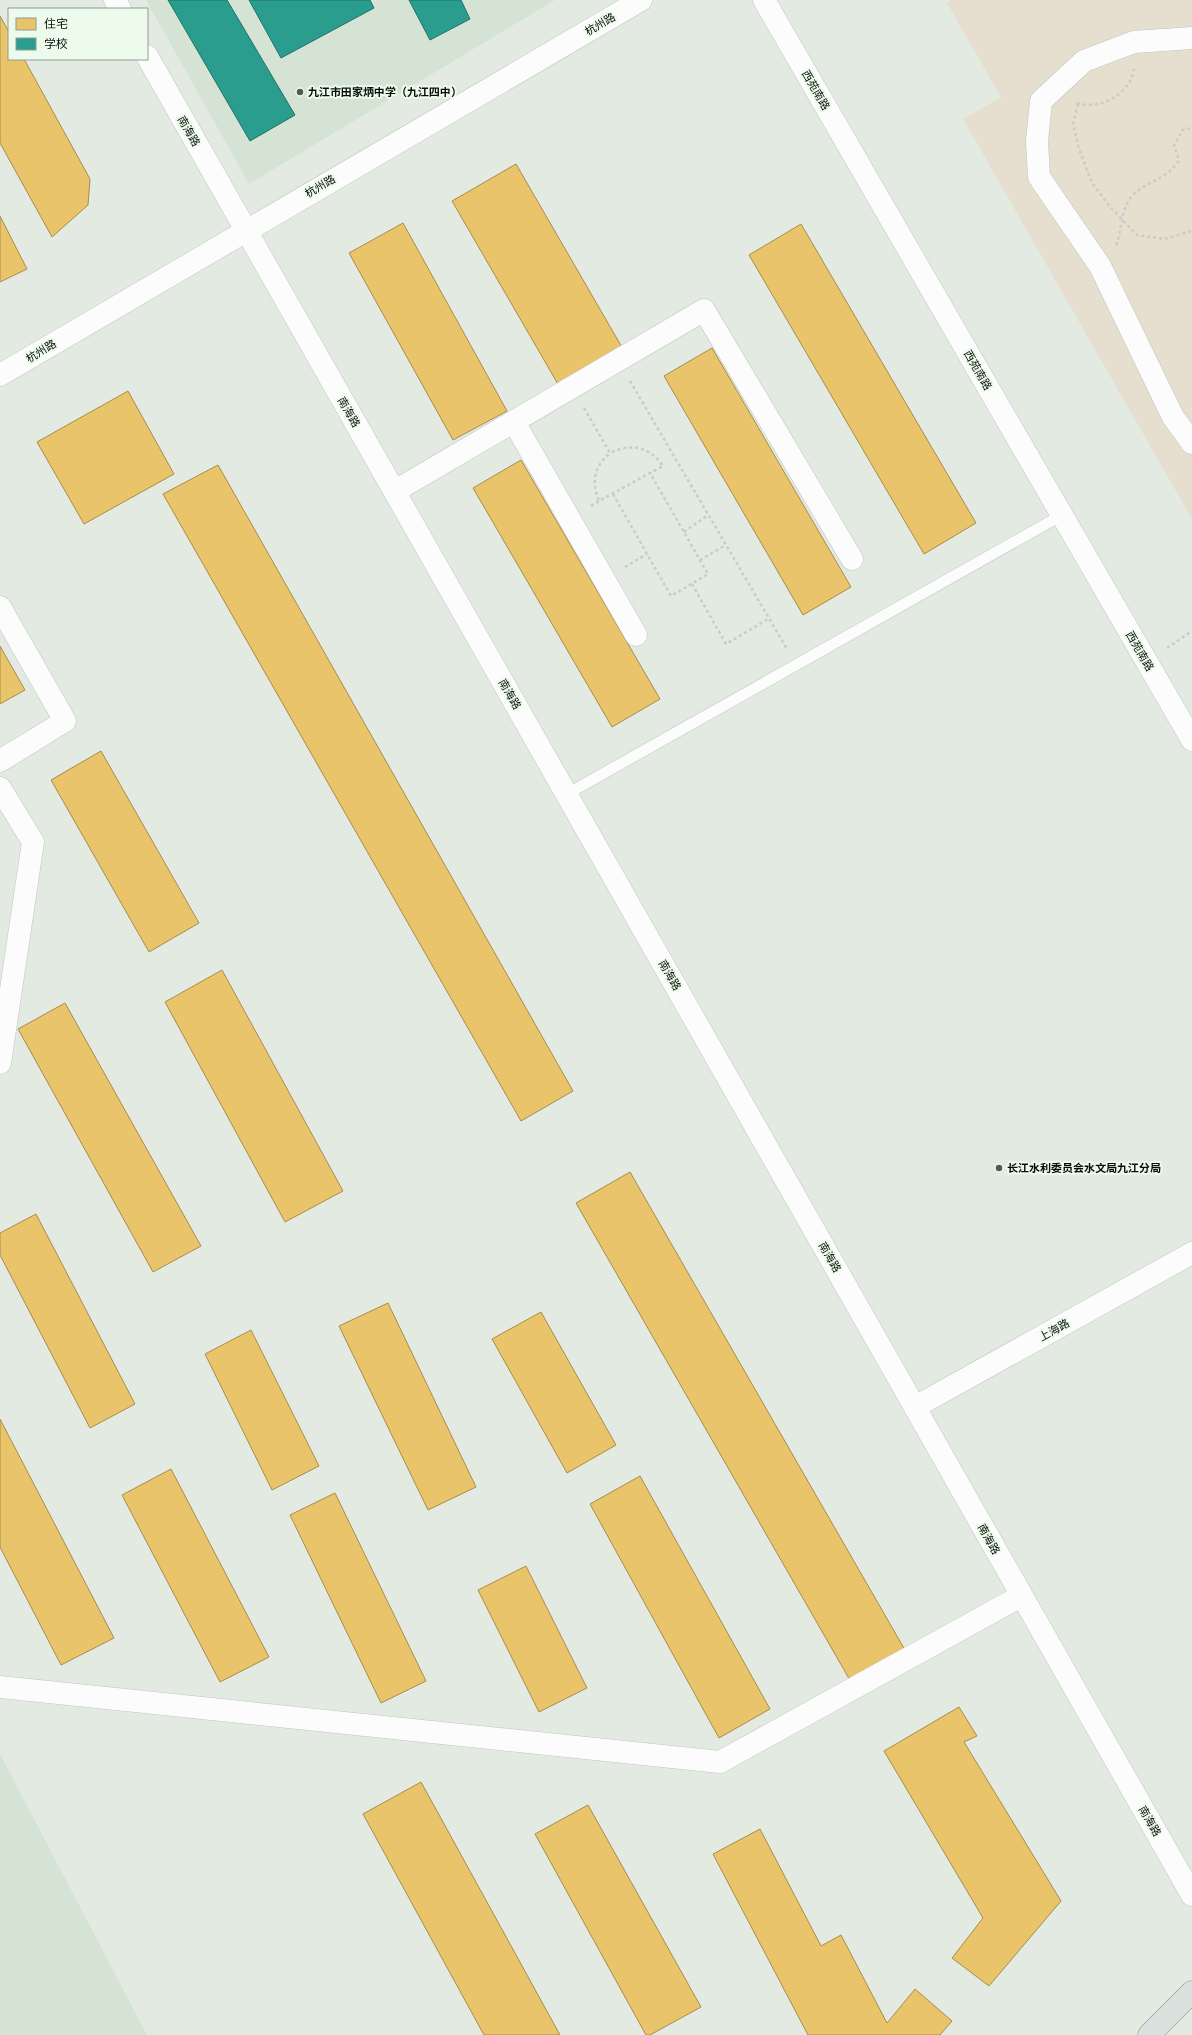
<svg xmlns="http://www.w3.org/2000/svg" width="1192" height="2035" font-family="'Sofia Sans Condensed','Noto Sans SC',sans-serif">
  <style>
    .built { fill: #d5e3d4 }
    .green { fill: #e6dece }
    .homes { fill: #e9c46a; stroke: #a68d4d }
    .schools { fill: #2a9d8f; stroke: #207266 }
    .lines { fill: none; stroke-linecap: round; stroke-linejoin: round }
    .service-casing { stroke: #c0c6c0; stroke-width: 12 }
    .minor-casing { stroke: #c0c6c0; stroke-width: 23 }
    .secondary-casing { stroke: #c0c6c0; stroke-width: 23 }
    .primary-casing { stroke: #899892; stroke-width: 23 }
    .path { stroke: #caccc9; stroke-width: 2.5; stroke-dasharray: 3 3; stroke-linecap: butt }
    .service { stroke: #fbfcfb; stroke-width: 11 }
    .minor { stroke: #fbfcfb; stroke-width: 22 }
    .secondary { stroke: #fbfcfb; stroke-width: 22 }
    .primary { stroke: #dae2df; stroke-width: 22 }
    .poi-dot { fill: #555a54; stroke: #edfbec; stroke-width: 1.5 }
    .labels { text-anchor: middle; stroke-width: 4; stroke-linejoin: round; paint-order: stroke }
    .street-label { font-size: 11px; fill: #090d08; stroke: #edfbec }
    .poi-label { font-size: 11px; font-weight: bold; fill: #090d08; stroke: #edfbec; text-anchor: start }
  </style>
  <rect width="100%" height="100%" fill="#e3eae2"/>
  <g class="built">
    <path d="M146 0H555L249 184Z"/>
    <path d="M0 1754 147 2035H0Z"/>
  </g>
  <path class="green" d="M951 0H1192V519L963 119 1001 97 947 3Z"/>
  <g class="homes">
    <path d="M0 16 9 32V59H24L90 179 88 205 52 237 0 143Z"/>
    <path d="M516 164 623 349 559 386 452 201Z"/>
    <path d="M0 216 27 269 0 282Z"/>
    <path d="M403 223 507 411 453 440 349 253Z"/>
    <path d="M801 224 976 523 924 554 749 255Z"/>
    <path d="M712 348 851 587 803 615 664 376Z"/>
    <path d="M128 391 174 474 84 524 37 442Z"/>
    <path d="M521 460 660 699 612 727 473 488Z"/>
    <path d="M218 465 573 1091 521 1121 163 494Z"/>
    <path d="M0 646 25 690 0 704Z"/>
    <path d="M101 751 199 923 149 952 51 780Z"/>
    <path d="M222 970 343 1191 285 1222 165 1002Z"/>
    <path d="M65 1003 201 1246 153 1272 18 1029Z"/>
    <path d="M630 1172 905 1650 851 1682 576 1203Z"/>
    <path d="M36 1214 135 1404 90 1428 0 1255V1233Z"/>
    <path d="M388 1303 476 1487 428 1510 339 1326Z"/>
    <path d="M541 1312 616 1445 567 1473 492 1339Z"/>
    <path d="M251 1330 319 1466 272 1490 205 1354Z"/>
    <path d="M0 1419 114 1638 61 1665 0 1547Z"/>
    <path d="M171 1469 269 1657 220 1682 122 1495Z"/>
    <path d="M640 1476 770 1709 719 1738 590 1504Z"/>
    <path d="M335 1493 426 1681 381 1703 290 1515Z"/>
    <path d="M526 1566 587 1688 539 1712 478 1590Z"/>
    <path d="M959 1707 977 1736 964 1742 1061 1901 989 1986 952 1958 983 1918 884 1751Z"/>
    <path d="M421 1782 560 2035H484L363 1814Z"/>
    <path d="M588 1805 701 2007 650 2035H646L535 1834Z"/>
    <path d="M760 1829 821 1946 841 1935 887 2023 915 1989 952 2021 940 2035H808L713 1854Z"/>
  </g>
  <g class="schools">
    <path d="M168 0H227L295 115 250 141Z"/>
    <path d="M249 0H370L374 8 281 58Z"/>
    <path d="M409 0H461L470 19 430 40Z"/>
  </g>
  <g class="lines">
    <g class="service-casing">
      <path id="service" d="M567 794 1062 515"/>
    </g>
    <g class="minor-casing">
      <g id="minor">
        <path d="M764 0 1192 740"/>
        <path d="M1192 38 1134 42 1084 61 1041 101 1037 141 1039 177 1100 266 1173 417 1192 443"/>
        <path d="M514 422 636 635"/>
        <path d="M395 491 704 310 852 559"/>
        <path d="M0 607 65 721 0 761"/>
        <path d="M0 788 33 842 0 1063"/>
        <path d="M915 1407 1192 1253"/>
        <path d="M0 1687 720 1762 1021 1596"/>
      </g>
    </g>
    <g class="secondary-casing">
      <g id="secondary">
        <path d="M115 0 120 9"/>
        <path d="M147 56 1192 1895"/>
        <path d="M0 375 641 0"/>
      </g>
    </g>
    <g class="primary-casing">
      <path id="primary" d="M1149 2035 1192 1992"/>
    </g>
    <g class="path">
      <path d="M1077 103C1100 111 1131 93 1134 69"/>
      <path d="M1078 104 1073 124 1079 149 1092 183 1111 208 1137 235 1165 239 1192 231"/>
      <path d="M1116 245C1123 228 1120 206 1135 193 1149 181 1170 177 1179 160L1174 146 1182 130 1192 128"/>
      <path d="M630 381 787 649"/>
      <path d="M584 408 610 453C631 443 649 446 663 466L599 501C591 482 594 467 610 453"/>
      <path d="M613 494 671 596 708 574 650 473"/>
      <path d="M591 506 599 501"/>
      <path d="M684 532 708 515"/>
      <path d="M700 560 726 545"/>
      <path d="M625 567 647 554"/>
      <path d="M692 584 726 644 768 619"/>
      <path d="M1167 648 1192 631"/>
    </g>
    <use href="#service" class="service"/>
    <use href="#minor" class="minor"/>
    <use href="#secondary" class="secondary"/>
    <use href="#primary" class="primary"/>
  </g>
  <g class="poi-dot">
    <circle cx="300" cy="92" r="4"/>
    <circle cx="999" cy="1168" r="4"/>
  </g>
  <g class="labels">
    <g class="street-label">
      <text transform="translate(600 24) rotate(-30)" y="4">杭州路</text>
      <text transform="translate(816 90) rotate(60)" y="4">西苑南路</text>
      <text transform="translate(189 131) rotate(60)" y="4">南海路</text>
      <text transform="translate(320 186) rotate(-30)" y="4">杭州路</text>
      <text transform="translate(41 351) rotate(-31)" y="4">杭州路</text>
      <text transform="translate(978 370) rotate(60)" y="4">西苑南路</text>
      <text transform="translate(349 412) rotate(60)" y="4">南海路</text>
      <text transform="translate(1140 651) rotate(60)" y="4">西苑南路</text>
      <text transform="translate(510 694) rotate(60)" y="4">南海路</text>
      <text transform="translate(670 975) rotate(60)" y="4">南海路</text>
      <text transform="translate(830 1257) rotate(60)" y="4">南海路</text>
      <text transform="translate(1054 1330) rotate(-29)" y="4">上海路</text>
      <text transform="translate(989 1539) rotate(61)" y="4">南海路</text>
      <text transform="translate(1150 1821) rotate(60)" y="4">南海路</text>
    </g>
    <g class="poi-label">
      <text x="308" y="96">九江市田家炳中学（九江四中）</text>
      <text x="1007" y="1172">长江水利委员会水文局九江分局</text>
    </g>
  </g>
  <rect x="8" y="8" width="140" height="52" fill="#edfbec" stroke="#929c91"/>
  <rect x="16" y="18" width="20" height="12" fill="#e9c46a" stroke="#929c91"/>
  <text x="44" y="28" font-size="12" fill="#090d08">住宅</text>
  <rect x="16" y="38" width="20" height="12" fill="#2a9d8f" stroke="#929c91"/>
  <text x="44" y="48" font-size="12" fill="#090d08">学校</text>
</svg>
